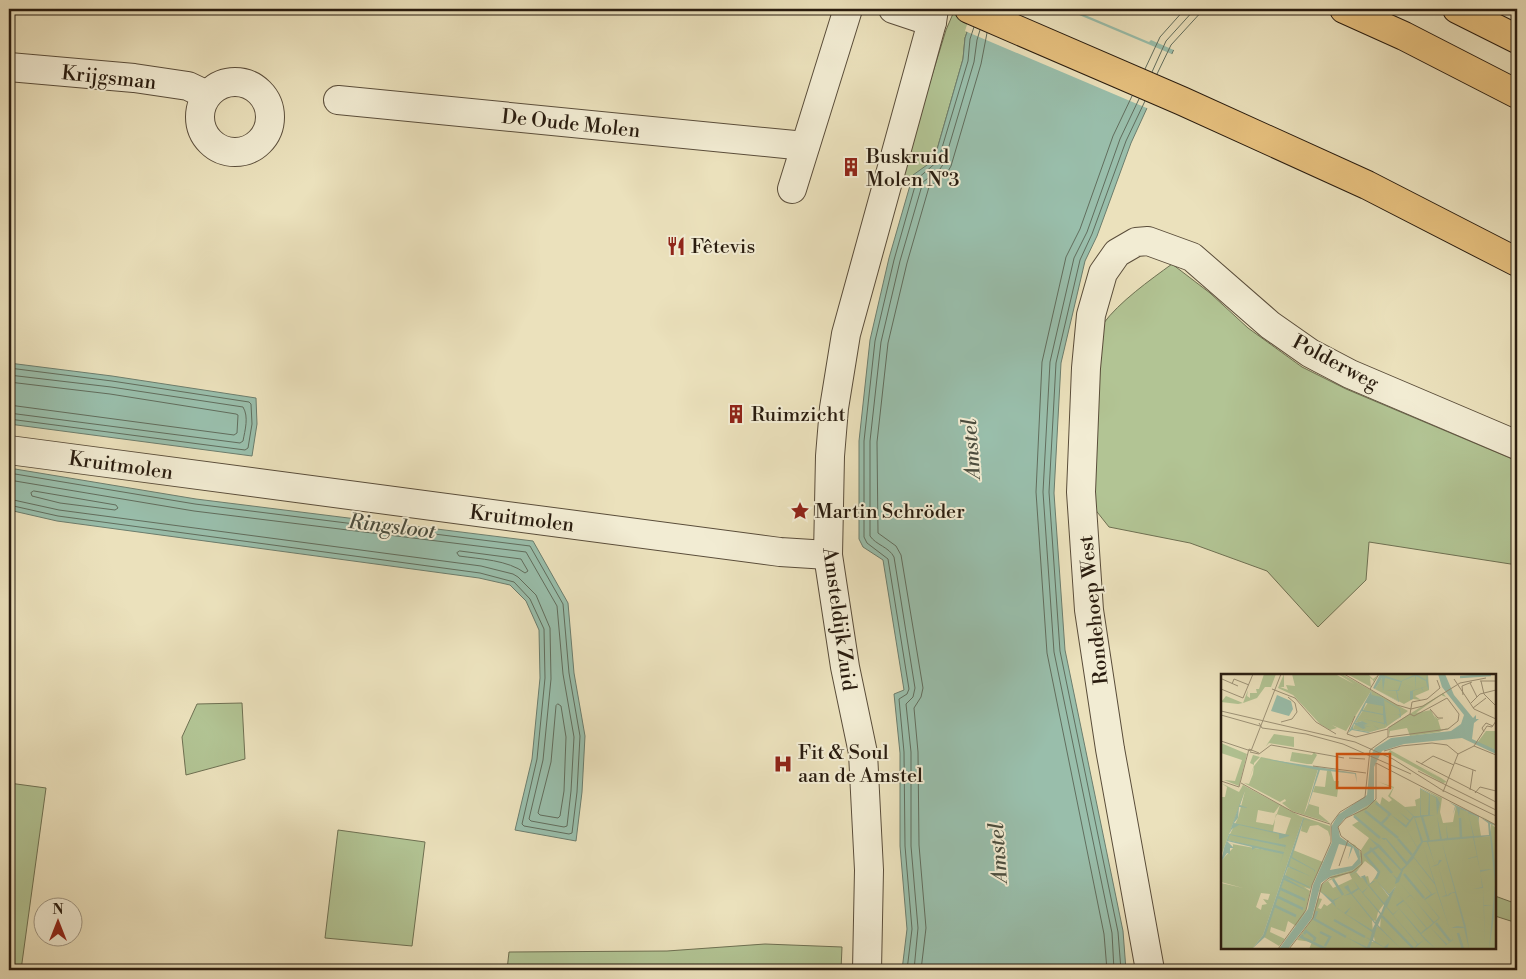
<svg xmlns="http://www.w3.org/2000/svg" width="1526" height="979" font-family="'Libre Bodoni',serif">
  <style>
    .green { fill: #b2c494; stroke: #6e7052 }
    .water { fill: #99beab; stroke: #6c7d6d }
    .pier { fill: #ebe1bc }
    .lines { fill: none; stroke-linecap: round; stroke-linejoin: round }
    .shore { stroke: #616d5d; stroke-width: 1 }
    .minor-casing { stroke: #5a4d3a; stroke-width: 30 }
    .highway-casing { stroke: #291c0f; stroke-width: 30 }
    .minor { stroke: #f2ecd3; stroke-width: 28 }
    .highway { stroke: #e6c07e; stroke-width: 28 }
    .labels { text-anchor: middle; stroke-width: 4; stroke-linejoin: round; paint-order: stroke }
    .street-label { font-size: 20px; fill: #291c0f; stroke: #f2ecd3 }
    .poi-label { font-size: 20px; fill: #291c0f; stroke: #f2ecd3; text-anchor: start }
    .water-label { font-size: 21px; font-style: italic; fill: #4b4d3e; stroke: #f2ecd3 }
    .inset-river { fill: none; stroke: #99beab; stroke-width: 2.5 }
    .inset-road { fill: none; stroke: #9d9277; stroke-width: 1 }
    .view { fill: #d5530c; fill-opacity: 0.15; stroke: #d5530c; stroke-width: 2.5 }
    .inset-edge { fill: none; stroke: #291c0f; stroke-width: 2.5 }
  </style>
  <rect width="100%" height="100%" fill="#ebe1bc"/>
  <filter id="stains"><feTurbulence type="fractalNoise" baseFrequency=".004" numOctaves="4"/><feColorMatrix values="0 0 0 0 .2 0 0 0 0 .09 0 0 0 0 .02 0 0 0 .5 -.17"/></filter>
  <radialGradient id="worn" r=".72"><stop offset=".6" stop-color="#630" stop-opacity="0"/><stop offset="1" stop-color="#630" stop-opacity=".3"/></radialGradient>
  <g class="green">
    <path d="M955 9H975L965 38 963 59 934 160 897 189 946 30Z"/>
    <path d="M1172 264 1210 293 1248 328 1302 367 1346 389 1517 461V565L1369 542 1366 580 1318 627 1267 571 1190 543 1109 527 1090 503 1103 324C1119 302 1150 280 1172 264Z"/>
    <path d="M242 703 245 759 186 775 182 737 197 704Z"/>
    <path d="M9 783 46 788 21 970H9Z"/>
    <path d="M338 830 425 842 412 946 325 938Z"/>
    <path d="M1495 896 1517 904V923L1495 916Z"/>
    <path d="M765 944 842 947 841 970H507L509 952 667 951Z"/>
  </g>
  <g class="water">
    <path d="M975 9H1210L1175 47 1131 143 1097 236 1085 261 1061 363 1054 493 1065 650 1123 931 1126 970H902L907 929 900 846V753L894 694 904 690 883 560 863 547 859 539V441L870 340 889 258 913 175 934 160 963 59 965 38Z"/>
    <path d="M9 363 112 376 256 398 257 424 252 456 9 424Z"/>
    <path d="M9 468 196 499 533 541 568 603 574 673 585 736 582 792 576 841 515 830 532 759 540 678 539 630 526 601 510 585 479 578 57 521 9 510Z"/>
  </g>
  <g class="pier">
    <path d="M972 9H1065L1174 55 1149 109 965 31Z"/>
    <path d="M1071 9H1213L1176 51 1151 40 1149 42Z"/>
  </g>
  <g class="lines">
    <g class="shore">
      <path d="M1145 69 1160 37 1185 9"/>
      <path d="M1152 72 1166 41 1195 9"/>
      <path d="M1157 74 1171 45 1204 9"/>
      <path d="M9 368 112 381 249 402 251 404 252 424 248 448 245 450 9 419"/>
      <path d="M9 375 111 387 243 407C249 417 245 430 243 441L240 443 9 413"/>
      <path d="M9 382 110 394 236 414 238 415 237 433 234 435 9 405"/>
      <path d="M9 473 195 504 530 546 563 604 569 673 580 736 577 792 572 833 569 834 524 826 522 824 537 759 545 678 544 629 530 599 514 582 480 573 58 516 9 505"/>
      <path d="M9 480 194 511 526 552 557 606 563 674 574 737 571 791 567 826 564 827 531 821 529 819 543 760 551 679 550 628 536 595 518 577 513 574 481 566 59 510 9 499"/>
      <path d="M34 491 116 505 118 508 115 510 60 503 32 496 31 493Z"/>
      <path d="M460 551 521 559 528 571 525 573C508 560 480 559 459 556L457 553Z"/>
      <path d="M558 704 561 706 566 737 564 791 560 816 558 818 540 815 538 813 551 762 556 706Z"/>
      <path d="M907 970 912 929 905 846 904 752 899 699 907 694 909 689 888 559 867 543 864 537V441L875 341 894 260 917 179 938 161 968 61 970 39 974 27"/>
      <path d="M914 970 918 928 911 846V752L906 704 913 697 915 688 894 557C889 547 876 545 870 536V441L881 342 900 261 923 182 940 169 944 163 974 62 977 40 980 30"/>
      <path d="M921 970 926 928 919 845 918 752 914 708 921 697 923 688 901 555 896 546 878 533 877 442 888 343 907 263 929 187 947 173 951 166 981 64 987 33"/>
      <path d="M1107 970 1104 934 1047 653 1036 492 1042 362 1066 257 1080 229 1113 136 1132 96"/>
      <path d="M1114 970 1112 933 1054 652 1043 492 1050 362 1074 258 1087 232 1120 139 1139 99"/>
      <path d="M1121 970 1118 932 1060 651 1049 492 1056 363 1080 260 1092 234 1126 141 1145 101"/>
    </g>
    <g class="minor-casing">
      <g id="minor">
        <path d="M893 9 932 22"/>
        <path d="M9 67 134 78 188 86 207 95"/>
        <circle cx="235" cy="117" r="35"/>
        <path d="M338 100 805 146"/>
        <path d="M792 189 848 9"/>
        <path d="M9 450 780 552 828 555"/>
        <path d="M867 970 869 870 863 753 845 667 828 555 830 456 834 408 846 334 932 22 934 9"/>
        <path d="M1150 970 1110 749 1089 610 1081 492 1086 368 1091 315 1103 273 1117 253 1136 242 1148 241 1192 257 1270 325 1310 353 1350 374 1517 445"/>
      </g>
    </g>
    <g class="highway-casing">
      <g id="highway">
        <path d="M969 9 1182 101 1367 185 1517 262"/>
        <path d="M1344 9 1404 36 1517 94"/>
        <path d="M1457 9 1517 39"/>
      </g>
    </g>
    <use href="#minor" class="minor"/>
    <use href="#highway" class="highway"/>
  </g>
  <defs>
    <g id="building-bare" transform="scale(1.5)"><path d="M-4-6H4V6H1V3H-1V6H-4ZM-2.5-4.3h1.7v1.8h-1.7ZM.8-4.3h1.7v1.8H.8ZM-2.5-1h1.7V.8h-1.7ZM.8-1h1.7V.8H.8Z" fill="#8f2418" stroke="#f2ecd3" stroke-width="2.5" paint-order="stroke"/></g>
    <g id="restaurant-bare" transform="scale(1.5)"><path d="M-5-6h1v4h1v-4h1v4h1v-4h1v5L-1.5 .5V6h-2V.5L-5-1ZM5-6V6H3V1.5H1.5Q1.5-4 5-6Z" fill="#8f2418" stroke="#f2ecd3" stroke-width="2.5" paint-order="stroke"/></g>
    <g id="sight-bare" transform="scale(1.5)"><path d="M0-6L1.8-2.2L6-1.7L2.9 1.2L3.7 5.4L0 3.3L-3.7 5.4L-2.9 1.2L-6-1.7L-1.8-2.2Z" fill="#8f2418" stroke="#f2ecd3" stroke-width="2.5" paint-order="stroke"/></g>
    <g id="hospital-bare" transform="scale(1.5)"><path d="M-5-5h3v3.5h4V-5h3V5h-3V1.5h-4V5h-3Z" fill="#8f2418" stroke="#f2ecd3" stroke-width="2.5" paint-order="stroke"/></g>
  </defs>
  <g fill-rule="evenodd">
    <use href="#building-bare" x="851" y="167"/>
    <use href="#restaurant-bare" x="676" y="246"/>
    <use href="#building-bare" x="736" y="414"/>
    <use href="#sight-bare" x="800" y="511"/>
    <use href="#hospital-bare" x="783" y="764"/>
  </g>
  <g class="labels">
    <g class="street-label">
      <text transform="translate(109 77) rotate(6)" y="7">Krijgsman</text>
      <text transform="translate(571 123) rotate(6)" y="7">De Oude Molen</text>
      <text transform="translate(1336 362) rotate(28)" y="7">Polderweg</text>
      <text transform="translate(121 465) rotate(8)" y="7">Kruitmolen</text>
      <text transform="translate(522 518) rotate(7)" y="7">Kruitmolen</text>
      <text transform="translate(1093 610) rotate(-96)" y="7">Rondehoep West</text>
      <text transform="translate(840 619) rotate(82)" y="7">Amsteldijk Zuid</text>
    </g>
    <g class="poi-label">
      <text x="866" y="163">Buskruid<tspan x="866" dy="23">Molen №3</tspan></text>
      <text x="691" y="253">Fêtevis</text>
      <text x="751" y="421">Ruimzicht</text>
      <text x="815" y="518">Martin Schröder</text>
      <text x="798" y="759">Fit &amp; Soul<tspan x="798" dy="23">aan de Amstel</tspan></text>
    </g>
    <g class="water-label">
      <text transform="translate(971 449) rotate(-94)" y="7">Amstel</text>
      <text transform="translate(392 526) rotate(7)" y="7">Ringsloot</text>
      <text transform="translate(998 853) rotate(-94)" y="7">Amstel</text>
    </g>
  </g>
  <g transform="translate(1221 674)">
    <rect width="275" height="275" fill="#ebe1bc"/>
    <path d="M43 0H55L50 13H44L36 24 22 29 17 30 0 28 5 22 22 29 27 16 26 22 29 24V19H36L35 15H38ZM63 0V13H59L67 16 65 11 74 12 71 0H114L133 10 117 0H121L187 37 164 54 149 58 132 55 134 50 142 53 141 47 134 49 151 22 150 17 125 57 111 51 116 54 109 56 99 50 72 21 57 14ZM126 0H147L152 5 158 0 152 8V6L149 4 150 13ZM163 0H207L208 16 194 22 200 26 192 25 183 30 154 15ZM222 19 225 23 220 21 195 39 210 36 215 46 213 41 217 45 222 44 217 46 220 56 230 53 218 58 189 62 186 54 169 57 168 62V53ZM265 57H275V76L256 69ZM53 60 73 63V73L48 69 45 72ZM0 69 26 80 18 112 3 106 14 107 21 86 0 79ZM169 76 225 107 191 86 226 108 222 109 167 79ZM71 78 91 81 93 78 96 81 91 90H86L69 87ZM32 81 39 83 33 89V92L40 83 97 95 83 140 88 130 98 133V140L109 149 71 137 61 129 65 127 64 125 59 128 23 109 28 110 32 100 33 92 27 109 33 91 29 89ZM106 97H110L113 107H118L116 123 92 118 94 112 104 113ZM158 108 173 113 169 122 184 133 195 132 194 126 199 124V115L219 125 199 113 221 124 219 138 222 149 232 148 235 132 257 143 260 162 243 164 270 162V149L260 142 275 151 270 150 275 154V275H149L150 268H154L152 258 146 275H88L91 268 76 266 91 245 97 224 101 225 97 234 100 235 103 230 106 232 113 227 98 217 100 211 112 203H107L132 196 140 189 138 176 127 168 134 171 141 180 140 176 148 164 131 151 138 147 132 141 155 126 159 131 161 123 168 128 171 126 167 122 172 114ZM144 187 158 198 149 210 147 202 140 204 135 198ZM128 199 131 205 112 214 107 207ZM159 211 168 220 175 212 160 242 159 254 156 252 152 258 151 246 155 247 157 238 168 223ZM0 109 18 118 22 111 59 131 53 139 37 136 35 148 52 151 59 131 79 142 109 152V163L107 157 97 151 89 152 86 159 80 157 82 144 42 261 31 275H0V209L22 214 0 208V187L12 174V170L5 169 62 179 6 166 17 144 24 117 0 182V123H4L6 113ZM55 140 70 144 64 161 59 164 60 160 52 158ZM40 219 49 220 47 226 42 225 46 230 41 231 40 236 35 233ZM72 176 102 188 89 215 83 213 89 217 84 239 77 249 75 252 67 247 64 258 50 253 49 258 64 265 58 272 43 263 67 193 71 194 67 192Z" fill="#b2c494" fill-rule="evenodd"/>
    <path d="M159 0 180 7 195 0 205 6 206 0 208 16 206 12 201 14 203 18 200 14 192 17V25L189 26V17H176L178 28 186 30 188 26 186 30 178 28 152 14ZM195 2 205 7 206 12 190 17H178L181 7 194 2V15ZM161 4 162 18 164 4 180 8 177 16 163 17H175L177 27 154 15ZM217 0H224L233 21 252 44 255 41V45H258L253 49 251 65 275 76V80L241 64 183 70 161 77 153 93V128L123 145 117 153 119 163 138 176 140 189 132 196 110 202 100 209 91 244 67 275H58L87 235 92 211 111 168 110 153 117 141 146 121 150 81 154 74 170 64 230 57 240 50 243 41 221 13ZM118 170 130 173 127 186 132 173 137 185 131 192 109 196ZM150 17 151 21 160 23 179 35 180 43 166 51 179 43 178 40 166 41 179 40 178 35 163 26 166 52 164 49 163 53 147 59 131 56 127 59ZM145 29 162 32V40L142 36ZM141 37 162 41 163 49 142 45 163 50V53L158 55 152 51 157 55 149 58 132 55 133 50 142 55 145 54 143 52 150 53 142 51 147 50 141 47 134 49 137 44 141 46 137 44ZM56 21 70 27 72 35 68 42 50 37ZM39 84 135 99 136 109 134 100 99 96 84 141 97 96ZM199 114 219 125 216 124 219 129 216 141 215 124 209 120V141H214L194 144 202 167 219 165 216 142 221 165 226 164 225 150 227 164 252 162 247 138 239 135 238 143 235 132 232 140 234 132 228 128 258 142V149L257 143 247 139 253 162 268 161 267 149 260 144 269 148 275 152 269 150 275 198 273 243 268 275 274 210 269 162 253 164 259 196 272 195 259 198 262 213 263 231 272 232H263L264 275 262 214 252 215 261 213 259 196 256 183 245 185 256 182 252 164 207 168 214 191 217 190 218 186H221L217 191 226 222 229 219 234 218 225 185 221 168 245 253 248 275 243 254H230L236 252 228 225 236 252 243 253 238 234 234 219H231L227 222 220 223 225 221 217 191 210 193 214 191 206 168H202L193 183 213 208 202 171 235 275 232 266 220 275 225 271 209 253 200 260 215 275 204 266 175 231 182 226 179 222 206 254 212 249 190 221 184 225 189 221 178 208 174 210 175 205 171 200 176 204 180 197 148 164 159 171 180 195 185 191 166 167 165 165 163 166 160 164H165L186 188 196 174 185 154 196 173 200 168 193 143 185 154 169 140 185 151 188 147 178 138 189 146 192 142 183 133 193 142H199ZM199 115 208 120 207 141H200ZM193 184 214 211 216 218 211 220 187 191 210 220 203 225 218 244 213 248 178 208 182 196ZM216 218 232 265 226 270 209 253 219 244 204 226ZM183 227 205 254 200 259 176 232ZM24 115 19 131 27 134 18 133 17 144 13 149 68 161 69 158 68 162 58 165V160L18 151 11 155 66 167 65 170 66 167 11 155 8 160 65 171 63 177 64 173 9 161 7 166 63 178 59 190 62 180 34 174 31 176V173L6 167 13 174H9V180L6 179 0 188 3 174ZM82 144 93 148 83 145 71 183 94 196 93 199V196L70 184 68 192 91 203 67 193 64 201 89 213V214L63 203 87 217 63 206 44 263 31 275 42 261ZM138 195 135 198 139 203 144 201 147 211 152 207H154L148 211 163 229 168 222 155 206 168 220 175 212 166 233 172 240 178 235 172 241 197 270 203 266 193 275 196 270 165 233 157 251 180 275 156 252 152 266 163 273 168 269 166 275 151 267 149 275H146L125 263 146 273 149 266 144 263 149 265 151 258 117 235 99 217 112 226 121 222 113 227 115 233 123 239 130 233 125 240 151 256 154 250 130 220 122 222 129 219 123 213 127 211 130 218 137 214 133 207 141 218 147 213 142 219 160 239 163 231 145 209 142 204 138 203 135 198 129 201 133 207 129 201ZM138 215 159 240 154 248 131 220Z" fill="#99beab" fill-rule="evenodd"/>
    <path class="inset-river" d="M239 3 270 1M155 129 169 140 167 142M144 137 160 150 167 143M133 142 159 164M201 143 208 167M239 144 240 163M160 150 177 164M177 165 191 181M158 172 151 176 171 199M149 174 151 176 144 181 158 198 155 205M183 200 203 224M112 205 122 221M60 215 84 226M57 223 82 235M54 232 75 242M96 237 93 245 125 263M161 242 192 274M113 246 144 263M215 249 229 267M99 258 109 263 104 272M237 259 242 275M83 260 85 257 94 264 93 267M82 261 80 263 105 275"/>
    <path class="inset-road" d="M123 0 176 31 190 35 202 32 239 9 265 4M1 5 17 12M233 5 253 35 275 45M259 7H275M260 7 263 20 275 32M249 9 256 23M11 10 13 5 28 11M0 15 22 24 32 0M51 15 74 24 95 48 115 60M149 15 158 0M242 21 241 12 251 8M250 29 259 20 275 16M252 34 265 24M209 35 217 44H222M0 37 134 68 172 85 221 116 275 142M189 40 193 42 217 29M0 41 39 52M134 42 126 60 135 63 167 55M60 48 71 45 76 38 74 29 67 23M38 49 41 54 85 60 122 70 190 100M263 58 261 54 265 49 272 52M167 63 227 55 237 47 238 40 226 24 217 29M167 63V54L189 40 191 28 206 25 219 14 216 6M0 67 30 77 60 0M253 72 266 52 271 53 275 47M253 72 275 81M163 77 180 72 211 69 226 71 237 80M29 78 38 80 50 71 123 84M237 80 253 72M128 84 144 85M195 87 275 128M234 89 255 97M200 90 212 82 233 91M92 92 145 99M197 97 275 136M0 107 18 113 28 75 38 79M20 109 72 138 109 150M249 116 252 96M222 118 237 80M254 119 259 113 275 117M118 192 127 166M57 275 85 236 91 211 110 168V150L119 138 144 123 149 76 167 63M68 275 92 244 101 210 108 204 131 198 141 190 140 177 120 162 117 153 125 144 146 134 155 125V89L275 151"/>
    <path class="view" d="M116 80H169V114H116Z"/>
    <rect width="275" height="275" class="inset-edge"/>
  </g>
  <rect width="1526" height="979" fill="none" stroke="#ebe1bc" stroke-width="30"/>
  <rect x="10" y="10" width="1506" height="959" fill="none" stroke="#291c0f" stroke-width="2.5"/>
  <rect x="15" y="15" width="1496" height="949" fill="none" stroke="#291c0f"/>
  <g transform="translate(58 922)"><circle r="24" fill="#f2ecd3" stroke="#a29985"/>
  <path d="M0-4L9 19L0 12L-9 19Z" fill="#8f2418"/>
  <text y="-8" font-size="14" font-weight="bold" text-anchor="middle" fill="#291c0f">N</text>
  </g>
  <rect width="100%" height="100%" filter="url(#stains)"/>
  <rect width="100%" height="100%" fill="url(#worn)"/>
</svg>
